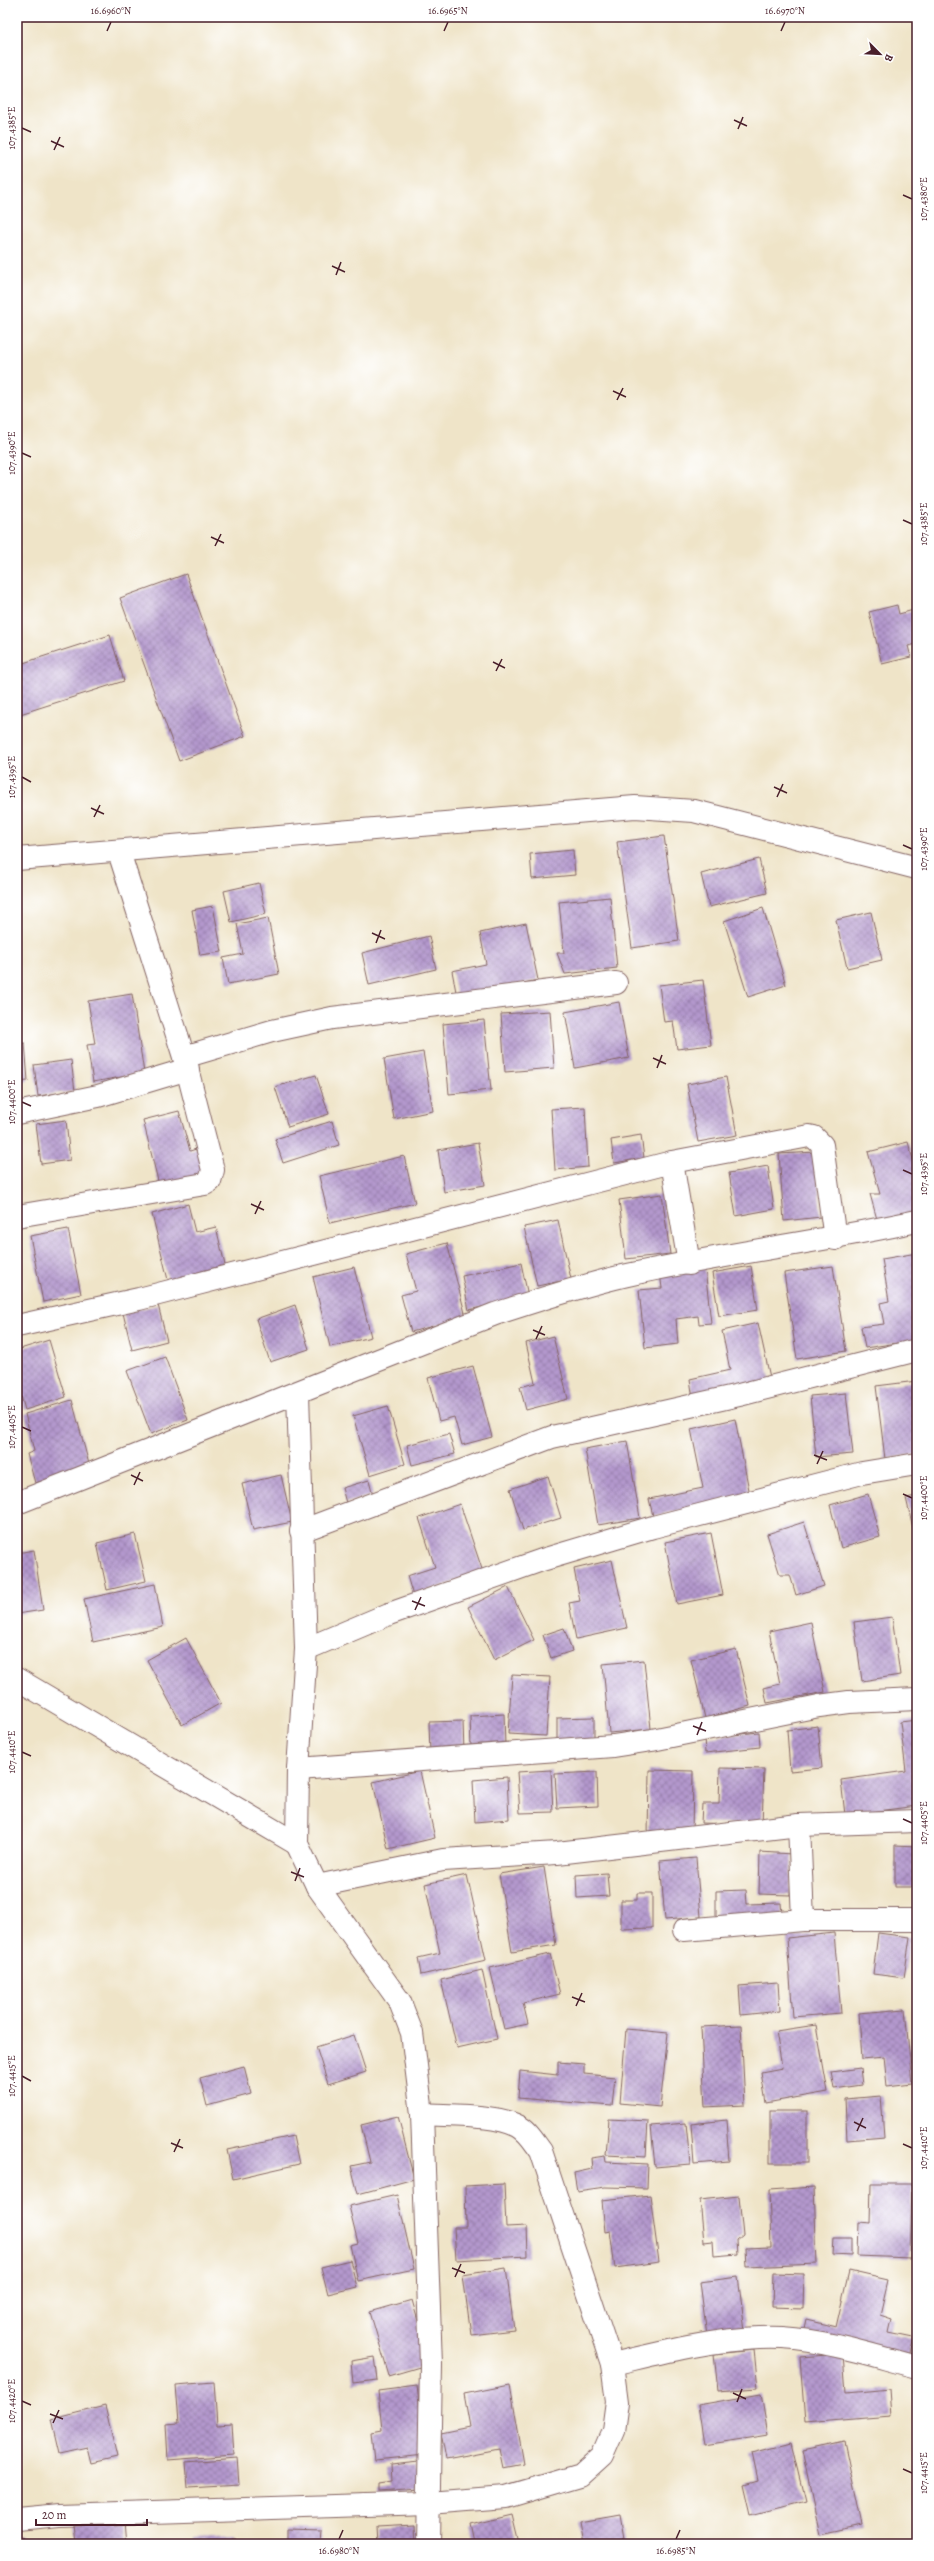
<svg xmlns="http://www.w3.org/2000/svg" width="934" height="2561" font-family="Alegreya,serif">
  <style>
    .building { fill: url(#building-cross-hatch) }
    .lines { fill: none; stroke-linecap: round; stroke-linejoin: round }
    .street-casing { stroke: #846462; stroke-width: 24 }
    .secondary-casing { stroke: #846462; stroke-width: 24 }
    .street { stroke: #fff; stroke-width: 22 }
    .secondary { stroke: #fff; stroke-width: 22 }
    .ticks { fill: none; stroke: #4a1f2b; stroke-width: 1.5 }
    .neatline { fill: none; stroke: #4a1f2b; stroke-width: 1.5 }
    .ticks-label { font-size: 10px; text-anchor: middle; fill: #4a1f2b }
  </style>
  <defs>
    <pattern id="building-cross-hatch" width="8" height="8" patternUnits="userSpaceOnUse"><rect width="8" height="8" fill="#b398cd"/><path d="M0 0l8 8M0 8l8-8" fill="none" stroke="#947ba7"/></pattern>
  </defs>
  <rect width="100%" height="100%" fill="#fff"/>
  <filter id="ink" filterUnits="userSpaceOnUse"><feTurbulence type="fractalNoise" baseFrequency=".025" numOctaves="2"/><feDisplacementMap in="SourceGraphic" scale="8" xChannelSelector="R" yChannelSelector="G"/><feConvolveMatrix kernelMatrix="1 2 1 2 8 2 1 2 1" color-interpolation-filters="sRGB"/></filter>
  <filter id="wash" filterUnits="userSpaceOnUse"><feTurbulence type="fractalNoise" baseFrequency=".012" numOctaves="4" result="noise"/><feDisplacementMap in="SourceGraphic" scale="16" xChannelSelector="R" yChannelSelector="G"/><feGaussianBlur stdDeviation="0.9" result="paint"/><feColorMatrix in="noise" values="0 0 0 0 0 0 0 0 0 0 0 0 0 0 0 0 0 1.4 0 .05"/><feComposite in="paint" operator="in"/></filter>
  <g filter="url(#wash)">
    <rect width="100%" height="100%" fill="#efe4c8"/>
    <g id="blocks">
      <g class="building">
        <path d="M186 574 245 736 179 761 120 598Z"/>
        <path d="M897 605 899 614 917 609V644L908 646 911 657 882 664 869 612Z"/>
        <path d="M110 635 124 681 17 715V665Z"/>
        <path d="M664 836 679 941 632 948 617 842Z"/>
        <path d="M573 850 575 875 532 879 530 854Z"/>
        <path d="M759 859 767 893 709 907 701 874Z"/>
        <path d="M259 883 266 914 231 922 224 891Z"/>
        <path d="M610 897 617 968 565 974 557 953H564L559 902Z"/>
        <path d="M213 906 222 952 200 955 192 910Z"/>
        <path d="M763 908 786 985 748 997 724 921Z"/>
        <path d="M871 912 882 960 847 968 836 920Z"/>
        <path d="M268 918 279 974 228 984 223 958 243 954 237 924Z"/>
        <path d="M526 923 538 980 457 997 452 971 486 964 480 933Z"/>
        <path d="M429 936 436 969 369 985 362 953Z"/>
        <path d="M703 980 711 1045 677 1049 673 1021 664 1022 659 985Z"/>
        <path d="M132 994 144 1073 93 1082 87 1045 95 1044 88 1001Z"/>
        <path d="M619 1002 629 1058 575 1068 565 1012Z"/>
        <path d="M550 1011 554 1068 505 1072 501 1014Z"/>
        <path d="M484 1020 491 1090 449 1094 443 1024Z"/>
        <path d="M25 1043 28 1081 17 1082V1044Z"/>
        <path d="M423 1052 433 1111 394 1119 384 1059Z"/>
        <path d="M71 1060 75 1091 38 1096 34 1065Z"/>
        <path d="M316 1075 329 1114 288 1127 275 1087Z"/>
        <path d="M726 1077 737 1135 698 1142 687 1084Z"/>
        <path d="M585 1107 588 1167 555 1170 551 1109Z"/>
        <path d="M179 1111 190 1151 199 1148 205 1174 159 1185 143 1120Z"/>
        <path d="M66 1120 70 1160 41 1164 36 1124Z"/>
        <path d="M332 1121 339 1145 283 1163 275 1139Z"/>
        <path d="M641 1135 644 1158 614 1163 611 1140Z"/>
        <path d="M908 1142 917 1174V1212L878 1223 870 1194H880L868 1152Z"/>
        <path d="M478 1143 485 1185 444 1192 438 1150Z"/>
        <path d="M816 1152 821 1217 784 1221 779 1154Z"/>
        <path d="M404 1156 415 1203 330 1223 319 1176Z"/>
        <path d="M768 1166 774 1209 736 1216 729 1173Z"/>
        <path d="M662 1194 670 1254 626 1259 619 1200Z"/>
        <path d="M188 1204 195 1232 216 1227 225 1265 168 1280 152 1214Z"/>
        <path d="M558 1220 571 1279 537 1286 524 1227Z"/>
        <path d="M68 1229 81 1294 43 1302 30 1236Z"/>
        <path d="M447 1243 466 1317 411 1332 401 1295 416 1291 406 1254Z"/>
        <path d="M917 1253V1340L865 1348 861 1327 884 1324 880 1303 889 1301 882 1259Z"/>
        <path d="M521 1263 528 1296 469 1310 462 1276Z"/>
        <path d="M751 1266 758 1310 719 1316 712 1273Z"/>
        <path d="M833 1266 846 1351 797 1359 784 1273Z"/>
        <path d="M354 1267 371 1337 330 1347 313 1277Z"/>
        <path d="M705 1268 711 1323 699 1324 698 1316 676 1319 678 1344 645 1348 639 1290 662 1288 660 1273Z"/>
        <path d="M158 1305 167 1341 132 1350 123 1313Z"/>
        <path d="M295 1305 309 1349 270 1362 256 1319Z"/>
        <path d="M758 1323 771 1382 693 1399 690 1379 730 1370 722 1331Z"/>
        <path d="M553 1336 568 1399 526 1410 520 1387 535 1383 526 1343Z"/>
        <path d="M49 1340 66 1397 25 1410 17 1381V1350Z"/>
        <path d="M165 1357 188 1420 151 1434 127 1371Z"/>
        <path d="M473 1366 492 1437 462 1445 454 1417 439 1421 428 1378Z"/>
        <path d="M917 1381V1454L885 1459 876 1386Z"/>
        <path d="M846 1393 853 1454 816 1457 810 1396Z"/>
        <path d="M72 1400 90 1468 35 1483 27 1454 34 1451 25 1414Z"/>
        <path d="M388 1406 405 1464 370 1475 353 1416Z"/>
        <path d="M735 1419 750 1495 653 1516 649 1499 703 1488 691 1429Z"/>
        <path d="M449 1434 455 1454 412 1465 407 1445Z"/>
        <path d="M627 1441 640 1518 598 1525 585 1449Z"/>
        <path d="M281 1475 292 1522 253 1530 242 1484Z"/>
        <path d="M548 1476 561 1518 523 1530 510 1489Z"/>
        <path d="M369 1480 373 1495 346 1503 342 1488Z"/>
        <path d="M868 1494 880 1537 841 1548 830 1505Z"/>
        <path d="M917 1496V1541H916L906 1498Z"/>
        <path d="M460 1504 483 1572 413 1596 407 1576 435 1567 419 1518Z"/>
        <path d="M804 1522 824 1586 796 1595 790 1575H780L767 1534Z"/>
        <path d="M711 1533 723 1595 677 1604 665 1542Z"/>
        <path d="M135 1534 146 1581 107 1590 97 1543Z"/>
        <path d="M34 1550 43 1610 17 1614V1553Z"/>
        <path d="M612 1560 627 1628 576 1639 569 1603 580 1601 574 1569Z"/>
        <path d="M155 1584 163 1627 93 1642 84 1599Z"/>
        <path d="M508 1587 534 1640 494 1660 468 1607Z"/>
        <path d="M892 1617 900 1675 862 1681 854 1622Z"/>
        <path d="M811 1622 825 1692 767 1703 764 1688 780 1684 769 1631Z"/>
        <path d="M564 1628 572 1651 551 1658 543 1635Z"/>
        <path d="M186 1638 221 1703 182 1725 147 1660Z"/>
        <path d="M736 1649 750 1706 705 1718 691 1660Z"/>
        <path d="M644 1660 651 1729 609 1733 603 1664Z"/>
        <path d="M512 1675 550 1677 546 1736 508 1734Z"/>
        <path d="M504 1714 505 1746 471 1748 470 1716Z"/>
        <path d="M594 1717V1741L557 1742V1718Z"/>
        <path d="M917 1720V1806L845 1815 841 1780 906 1771 900 1722Z"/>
        <path d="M463 1721 464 1753 430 1754 429 1722Z"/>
        <path d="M818 1726 822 1768 790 1771 787 1730Z"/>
        <path d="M759 1732 760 1747 705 1753 704 1738Z"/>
        <path d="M720 1768 764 1769 762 1825 701 1823 702 1804H719Z"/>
        <path d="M551 1770 553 1812 520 1813 517 1772Z"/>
        <path d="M649 1770 693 1771 692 1837H648Z"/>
        <path d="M420 1771 435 1838 388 1849 373 1782Z"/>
        <path d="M597 1772 598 1806 557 1808 555 1774Z"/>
        <path d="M507 1777 509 1819 475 1822 473 1780Z"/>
        <path d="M895 1845 917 1846V1887H895Z"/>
        <path d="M760 1852 792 1854 790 1895 759 1894Z"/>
        <path d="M696 1858 701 1917 665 1920 660 1861Z"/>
        <path d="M544 1867 556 1945 512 1952 499 1874Z"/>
        <path d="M607 1873 609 1896 577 1898 576 1875Z"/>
        <path d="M467 1875 486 1960 421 1975 418 1958 440 1953 425 1884Z"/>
        <path d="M746 1890 747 1904 781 1903 782 1916 716 1919V1891Z"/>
        <path d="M637 1893H652V1928L621 1929V1900H637Z"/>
        <path d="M834 1933 841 2013 793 2017 787 1938Z"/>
        <path d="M878 1933 910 1937 904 1978 873 1974Z"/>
        <path d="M550 1954 560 1994 523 2003 528 2024 504 2029 490 1968Z"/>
        <path d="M482 1970 497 2039 457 2048 441 1980Z"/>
        <path d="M778 1983 780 2011 741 2015 739 1986Z"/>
        <path d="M905 2009 912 2083 887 2086 884 2057 862 2059 859 2013Z"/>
        <path d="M741 2025 745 2105 705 2107 701 2027Z"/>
        <path d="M816 2025 828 2092 766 2103 761 2072 782 2068 776 2031Z"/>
        <path d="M626 2029 668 2033 660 2107 620 2103Z"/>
        <path d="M354 2035 366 2072 328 2084 316 2047Z"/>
        <path d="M558 2062 584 2064V2074L615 2077 612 2106 518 2098 520 2071 558 2075Z"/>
        <path d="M244 2066 251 2094 207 2106 200 2078Z"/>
        <path d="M860 2068 862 2085 834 2089 831 2072Z"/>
        <path d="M881 2096 884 2137 847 2140 845 2099Z"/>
        <rect x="770" y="2111" width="37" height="52"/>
        <path d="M398 2116 414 2179 358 2194 351 2166 370 2162 361 2125Z"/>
        <path d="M609 2119 648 2121 646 2157 606 2155Z"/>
        <path d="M726 2120 729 2161 694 2164 691 2124Z"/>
        <path d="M686 2123 690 2164 655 2167 651 2126Z"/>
        <path d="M293 2136 299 2164 233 2179 227 2150Z"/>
        <path d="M605 2156 606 2162 648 2164 647 2188 605 2187 577 2191 574 2173 592 2169 591 2158Z"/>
        <path d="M504 2184 506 2227 527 2226 528 2256 456 2260 454 2227H466L465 2186Z"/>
        <path d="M871 2184H912L910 2258 857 2256 858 2222 870 2223Z"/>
        <path d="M814 2187 817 2264 746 2267 745 2248 771 2247 769 2190Z"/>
        <path d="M397 2195 414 2269 358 2281 350 2245 358 2243 349 2206Z"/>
        <path d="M650 2195 659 2262 615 2268 610 2231 605 2232 602 2200Z"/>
        <path d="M739 2196 743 2235 737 2240 738 2254 714 2256 713 2241 704 2242 700 2200Z"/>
        <path d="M833 2238H851V2256L832 2255Z"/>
        <path d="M350 2260 357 2287 328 2294 321 2267Z"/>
        <path d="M506 2268 514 2330 471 2335 463 2275Z"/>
        <path d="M849 2271 888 2280 880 2315 892 2319 889 2333 913 2338 908 2357 803 2334 806 2320 836 2327Z"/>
        <path d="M773 2273 804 2274 803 2308 772 2307Z"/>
        <path d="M738 2277 745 2330 707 2336 700 2282Z"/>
        <path d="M412 2300 430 2364 389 2376 370 2312Z"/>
        <path d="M754 2350 758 2388 718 2391 714 2354Z"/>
        <path d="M843 2354 846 2393 890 2389 892 2417 805 2424 800 2357Z"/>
        <path d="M375 2357 378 2380 353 2383 351 2361Z"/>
        <path d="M214 2382 217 2425 232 2424 234 2455 168 2460 166 2424 179 2423 176 2385Z"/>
        <path d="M510 2385 524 2464 503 2468 499 2449 446 2459 441 2433 470 2427 464 2394Z"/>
        <path d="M417 2386 425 2455 375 2460 372 2432 382 2430 378 2391Z"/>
        <path d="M761 2394 768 2435 704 2445 698 2405Z"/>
        <path d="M105 2406 117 2457 91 2463 87 2447 60 2453 52 2419Z"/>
        <path d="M844 2441 862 2525 820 2534 802 2450Z"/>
        <path d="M791 2443 805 2501 751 2515 744 2485 758 2481 752 2453Z"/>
        <path d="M237 2458 239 2485 188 2488 186 2462Z"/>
        <path d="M419 2461 421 2489 378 2492V2484L391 2482 390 2464Z"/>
        <path d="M512 2515 519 2544H474L470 2525Z"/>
        <path d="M620 2515 625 2544H584L580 2522Z"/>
        <path d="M124 2519 126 2544H76L74 2524Z"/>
        <path d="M414 2524 415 2544H378L377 2526Z"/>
        <path d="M287 2530 322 2531 321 2544H287Z"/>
        <path d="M23 2537 24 2544H17V2538Z"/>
        <path d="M236 2539V2544H194V2541Z"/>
      </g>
    </g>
  </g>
  <g filter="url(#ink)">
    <use href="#blocks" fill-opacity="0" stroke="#846462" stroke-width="1"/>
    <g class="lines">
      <g class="street-casing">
        <g id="street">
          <path d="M184 1057 272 1031 332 1018 616 983"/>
          <path d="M17 1113 98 1096 188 1069"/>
          <path d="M672 1162 689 1264"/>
          <path d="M17 1216 205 1184 210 1181 213 1170 184 1057 119 852"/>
          <path d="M17 1326 139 1299 672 1162 809 1136 814 1137 822 1145 835 1239"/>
          <path d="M298 1393 306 1649 298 1769 297 1844 317 1886 400 2002 412 2033 422 2114 431 2364 428 2544"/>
          <path d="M17 1503 495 1314C538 1300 580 1286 623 1276 720 1254 820 1242 917 1221"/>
          <path d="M301 1531 552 1437 739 1395 917 1350"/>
          <path d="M306 1649 389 1614 542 1560 653 1527 862 1473 917 1464"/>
          <path d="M17 1679 297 1844"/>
          <path d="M298 1769 613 1746 652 1740 819 1706 849 1702 917 1699"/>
          <path d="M799 1825 803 1920"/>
          <path d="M317 1886 443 1860 557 1853 799 1825 917 1821"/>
          <path d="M684 1930 803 1920H917"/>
          <path d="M612 2364C660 2353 709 2340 759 2338 812 2335 866 2354 917 2367"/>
          <path d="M17 2519 59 2515 429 2503 506 2497 581 2475 602 2456 613 2431 617 2402 612 2364 541 2151C534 2142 528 2131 518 2126 494 2114 449 2116 422 2114"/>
        </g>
      </g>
      <g class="secondary-casing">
        <path id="secondary" d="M17 859 635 807 694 811 917 868"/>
      </g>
      <use href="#street" class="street"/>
      <use href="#secondary" class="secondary"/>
    </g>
  </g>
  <path class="ticks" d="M107 31 111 22M444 31 448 22M781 31 785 22M734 120 747 126M22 128 31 132M738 129 743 117M51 141 64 147M54 150 60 137M903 195 912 199M332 266 345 272M336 275 341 262M613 391 626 397M617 400 623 388M22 453 31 457M903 520 912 524M211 537 224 543M215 546 221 534M493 662 505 668M496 671 502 659M22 777 31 782M774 787 787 793M777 797 783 784M91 808 104 814M94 817 100 805M903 845 912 849M372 933 385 939M376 943 381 930M653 1058 666 1064M657 1068 662 1055M22 1102 31 1106M903 1170 912 1174M251 1204 264 1210M255 1214 261 1201M533 1330 545 1335M536 1339 542 1326M22 1427 31 1431M814 1455 827 1460M817 1464 823 1451M131 1475 143 1481M134 1485 140 1472M903 1494 912 1498M412 1601 425 1606M415 1610 421 1597M693 1726 706 1731M697 1735 702 1722M22 1752 31 1756M903 1819 912 1823M291 1872 304 1877M295 1881 300 1868M572 1997 585 2002M576 2006 582 1993M22 2076 31 2081M854 2122 866 2128M857 2131 863 2118M171 2143 183 2148M903 2144 912 2148M174 2152 180 2139M452 2268 465 2273M455 2277 461 2264M733 2393 746 2399M22 2401 31 2405M737 2402 742 2389M50 2414 63 2419M53 2423 59 2410M903 2469 912 2473M339 2539 343 2530M676 2539 680 2530"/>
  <rect width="934" height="2561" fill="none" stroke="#fff" stroke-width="44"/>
  <g transform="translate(880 54) rotate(114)" stroke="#ffffff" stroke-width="3" paint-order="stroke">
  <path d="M0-3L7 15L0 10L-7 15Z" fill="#4a1f2b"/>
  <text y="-6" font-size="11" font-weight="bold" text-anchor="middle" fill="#4a1f2b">B</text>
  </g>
  <path d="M36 2519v6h111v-6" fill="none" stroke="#4a1f2b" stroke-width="2"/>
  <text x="42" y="2519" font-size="12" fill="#4a1f2b" stroke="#ffffff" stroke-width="3" paint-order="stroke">20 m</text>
  <rect x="22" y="22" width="890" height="2517" class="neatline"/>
  <g class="ticks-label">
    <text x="111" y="14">16.6960°N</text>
    <text x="448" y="14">16.6965°N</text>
    <text x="785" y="14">16.6970°N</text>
    <text transform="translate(11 128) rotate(-90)" y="4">107.4385°E</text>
    <text transform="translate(923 199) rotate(-90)" y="4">107.4380°E</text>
    <text transform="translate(11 453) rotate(-90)" y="4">107.4390°E</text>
    <text transform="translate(923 524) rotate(-90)" y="4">107.4385°E</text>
    <text transform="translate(11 777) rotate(-90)" y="4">107.4395°E</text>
    <text transform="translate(923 849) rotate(-90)" y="4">107.4390°E</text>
    <text transform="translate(11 1102) rotate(-90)" y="4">107.4400°E</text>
    <text transform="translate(923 1174) rotate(-90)" y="4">107.4395°E</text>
    <text transform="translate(11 1427) rotate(-90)" y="4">107.4405°E</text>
    <text transform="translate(923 1498) rotate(-90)" y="4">107.4400°E</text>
    <text transform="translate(11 1752) rotate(-90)" y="4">107.4410°E</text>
    <text transform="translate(923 1823) rotate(-90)" y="4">107.4405°E</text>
    <text transform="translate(11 2076) rotate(-90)" y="4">107.4415°E</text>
    <text transform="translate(923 2148) rotate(-90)" y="4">107.4410°E</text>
    <text transform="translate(11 2401) rotate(-90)" y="4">107.4420°E</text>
    <text transform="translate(923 2473) rotate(-90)" y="4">107.4415°E</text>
    <text x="339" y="2554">16.6980°N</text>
    <text x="676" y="2554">16.6985°N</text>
  </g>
</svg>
